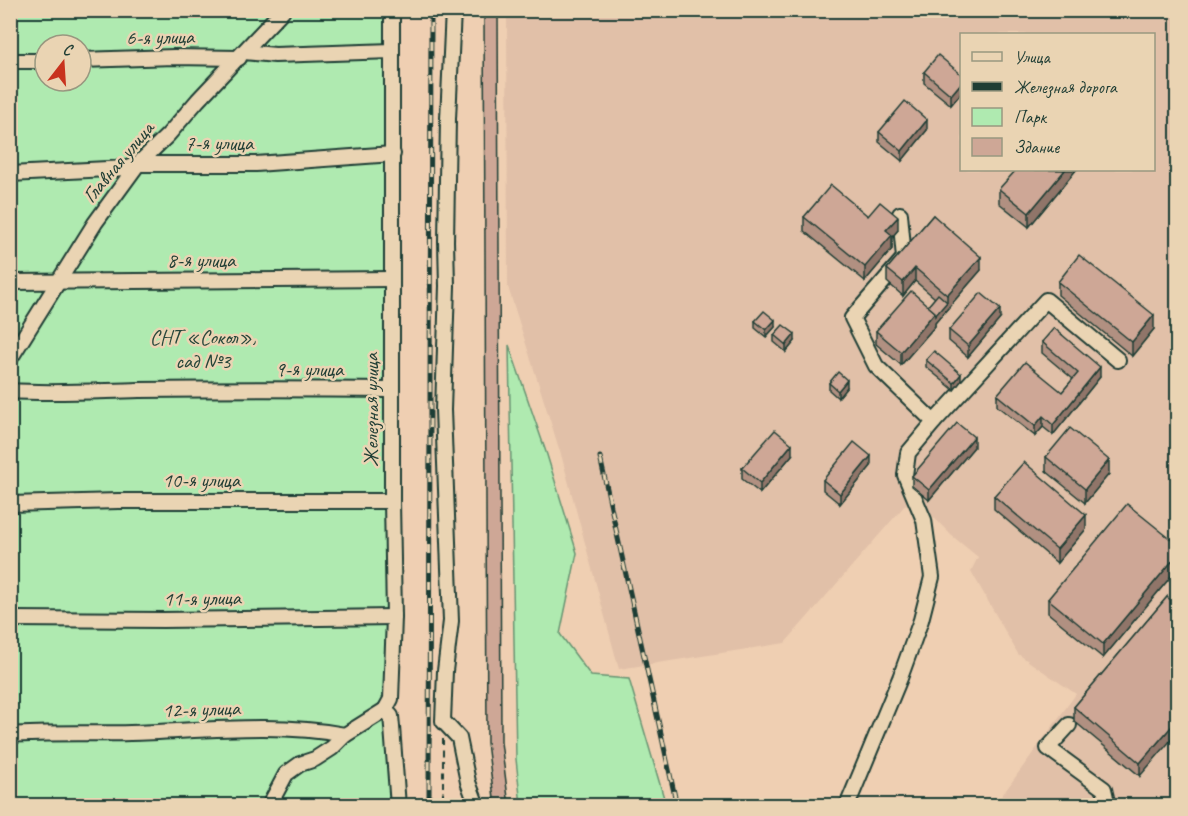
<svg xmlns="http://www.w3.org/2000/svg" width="1188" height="816" font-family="Caveat,sans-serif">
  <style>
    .built { fill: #e1c0a8; fill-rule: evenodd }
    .green { fill: #afeab0; stroke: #679472; stroke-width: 1.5; fill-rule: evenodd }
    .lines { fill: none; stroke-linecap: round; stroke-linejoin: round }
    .minor-casing { stroke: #1f3d34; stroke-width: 18 }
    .path { stroke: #1f3d34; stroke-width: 2; stroke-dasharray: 6 4.5; stroke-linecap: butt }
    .minor { stroke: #ead4b3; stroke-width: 14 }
    .rail-casing { stroke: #1f3d34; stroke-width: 5 }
    .rail { stroke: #ead4b3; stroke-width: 3; stroke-dasharray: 9; stroke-linecap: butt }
    .wall { fill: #b19081; stroke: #1f3d34; stroke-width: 1.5 }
    .shaded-wall { fill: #907569; stroke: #1f3d34; stroke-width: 1.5 }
    .building { fill: #cea796; stroke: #1f3d34; stroke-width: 1.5 }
    .labels { text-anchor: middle; stroke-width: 5; stroke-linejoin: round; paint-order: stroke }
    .street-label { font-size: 21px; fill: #1f3d34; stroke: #ead4b3 }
    .park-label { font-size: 21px; fill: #26463a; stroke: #ead4b3 }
  </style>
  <rect width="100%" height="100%" fill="#efcfb2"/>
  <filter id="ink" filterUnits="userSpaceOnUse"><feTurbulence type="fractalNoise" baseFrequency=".0167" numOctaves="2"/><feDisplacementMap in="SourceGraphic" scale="12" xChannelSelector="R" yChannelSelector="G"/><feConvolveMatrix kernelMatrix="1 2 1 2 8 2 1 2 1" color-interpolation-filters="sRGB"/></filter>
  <g filter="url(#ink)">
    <path class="built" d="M507 11H1177V805H995L1076 694 1018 654 971 571 978 557 951 535 913 496 785 643 619 669 562 458 508 287ZM962 34H1154V170H962Z"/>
    <g class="green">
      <path d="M10 11H397L394 805H11ZM45 45H81V81H45Z"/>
      <path d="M509 345 547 455 577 553 560 634 591 676 629 679 666 805H521L516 759Z"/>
    </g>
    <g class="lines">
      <g class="minor-casing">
        <g id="minor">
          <path d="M392 10V501L394 617 391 699 385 710 391 716 392 727 398 806"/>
          <path d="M453 10 448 119 446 241 447 286 443 410 451 621 445 671 443 721 459 738 468 782 477 806"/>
          <path d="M244 52 275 55 392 51"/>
          <path d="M81 60 174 57 239 58"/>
          <path d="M10 61H45"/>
          <path d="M10 174 127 168 138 164H256L393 154"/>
          <path d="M10 282 392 279"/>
          <path d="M10 359 95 223 138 164 168 135 198 100 283 10"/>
          <path d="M10 391C53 394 96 391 139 390 223 389 308 389 392 390"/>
          <path d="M934 422 1046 300 1118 360"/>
          <path d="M10 504 118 501H392"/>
          <path d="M10 619 163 620 394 617"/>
          <path d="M1069 725 1048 748 1104 789 1108 806"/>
          <path d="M10 735C50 732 90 734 130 733 201 731 274 722 345 735L385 710"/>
          <path d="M269 806 286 774 300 764 315 759 332 748 345 735"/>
          <path d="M847 806 900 678 921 620 932 577 924 520 905 475 908 453 934 422 876 366 852 318 904 258 900 214"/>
        </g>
      </g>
      <path class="path" d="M443 739V806"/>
      <use href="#minor" class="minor"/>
      <g class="rail-casing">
        <g id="rail">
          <path d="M600 457 677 806"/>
          <path d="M429 806 431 10"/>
        </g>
      </g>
      <use href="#rail" class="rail"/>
    </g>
    <g class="wall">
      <path d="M924 72 962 75V92L951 105 924 83Z"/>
      <path d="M927 130 902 161 879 142V132Z"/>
      <path d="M1076 170 1029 227 999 203V189Z"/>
      <path d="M933 215 981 270 935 323V326L901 365 876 344V331L928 306 935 298 915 281 903 296 887 282V269Z"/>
      <path d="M868 216 898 230 892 237V249L865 281 804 231V217Z"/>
      <path d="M1058 282 1154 329 1132 356 1058 295Z"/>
      <path d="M1000 319 968 357 949 341V330Z"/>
      <path d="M755 321 775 327 766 337 755 328Z"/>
      <path d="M774 335 795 341 786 352 774 342Z"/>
      <path d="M1042 342 1100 377 1053 435 1043 427 1035 436 997 406V395L1062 392 1073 379 1042 353Z"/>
      <path d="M926 360 961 381 954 390 926 367Z"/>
      <path d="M829 383 847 387 838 398 829 390Z"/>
      <path d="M974 447 929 500 912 486V476Z"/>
      <path d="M792 455 760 493 742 479V468Z"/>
      <path d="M1046 457 1109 474 1085 503 1046 471Z"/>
      <path d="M871 466 840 504 823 490V480Z"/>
      <path d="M994 496 1086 529 1057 563 994 509Z"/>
      <path d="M1178 545V568L1103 658 1048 613V599Z"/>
      <path d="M1167 597 1140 776 1074 721V707Z"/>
    </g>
    <g class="shaded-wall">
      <path d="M962 82V92L951 105V95Z"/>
      <path d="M927 120V130L902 161V151Z"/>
      <path d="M1065 170H1076L1029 227V213Z"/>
      <path d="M898 217V230L892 237V249L865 281V267L886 230Z"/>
      <path d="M981 257V270L935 323V326L901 365V352L935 312 947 302V295Z"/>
      <path d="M915 268V281L903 296V282Z"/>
      <path d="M1000 309V319L968 357V346Z"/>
      <path d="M1154 315V329L1132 356V342Z"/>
      <path d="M775 320V327L766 337V330Z"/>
      <path d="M795 334V341L786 352V345Z"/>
      <path d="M1100 367V377L1053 435V425Z"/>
      <path d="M961 374V381L954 390V383Z"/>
      <path d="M847 380V387L838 398V391Z"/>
      <path d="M1043 416V427L1035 436V426Z"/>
      <path d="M974 437V447L929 500V490Z"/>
      <path d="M792 444V455L760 493V483Z"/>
      <path d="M871 456V466L840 504V494Z"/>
      <path d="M1109 460V474L1085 503V489Z"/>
      <path d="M1086 515V529L1057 563V549Z"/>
      <path d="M1178 554V568L1103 658V644Z"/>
      <path d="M1178 719V732L1140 776V763Z"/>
    </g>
    <g class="building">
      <path d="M484 10H498L501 742 509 806H495L487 743Z"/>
      <path d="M938 55 962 75V82L951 95 924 72Z"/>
      <path d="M905 101 927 120 902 151 879 132Z"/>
      <path d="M1016 170H1065L1029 213 999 189Z"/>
      <path d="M831 185 868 216 880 202 898 217 886 230 892 235 865 267 804 217Z"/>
      <path d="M933 215 981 257 947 295 915 268 903 282 887 269Z"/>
      <path d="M1079 255 1154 315 1132 342 1058 282Z"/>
      <path d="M911 291 935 312 901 352 876 331Z"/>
      <path d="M981 293 1000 309 968 346 949 330Z"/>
      <path d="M938 294 947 302 935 316V312L928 306Z"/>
      <path d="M764 311 775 320 766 330 755 321Z"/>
      <path d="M783 325 795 334 786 345 774 335Z"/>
      <path d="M1054 328 1100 367 1053 425 1043 416 1035 426 997 395 1025 362 1062 392 1078 373 1042 342Z"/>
      <path d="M934 351 961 374 954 383 926 360Z"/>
      <path d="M838 372 847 380 838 391 829 383Z"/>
      <path d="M957 423 974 437 929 490 912 476Z"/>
      <path d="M1070 428 1109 460 1085 489 1046 457Z"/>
      <path d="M775 430 792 444 760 483 742 468Z"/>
      <path d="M854 442 871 456 840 494 823 480Z"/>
      <path d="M1024 462 1086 515 1057 549 994 496Z"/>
      <path d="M1127 504 1178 545V554L1103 644 1048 599Z"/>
      <path d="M1167 597 1178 606V719L1140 763 1074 707Z"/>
    </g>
  </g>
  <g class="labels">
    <g class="street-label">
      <text transform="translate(160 37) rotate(-1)" y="7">6-я улица</text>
      <text x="219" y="150">7-я улица</text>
      <text transform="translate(118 162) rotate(-50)" y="7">Главная улица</text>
      <text x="201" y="267">8-я улица</text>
      <text x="309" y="376">9-я улица</text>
      <text transform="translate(371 410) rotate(-90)" y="7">Железная улица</text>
      <text x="201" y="487">10-я улица</text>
      <text transform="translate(202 598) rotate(-1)" y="7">11-я улица</text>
      <text transform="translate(201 709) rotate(-2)" y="7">12-я улица</text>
    </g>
    <g class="park-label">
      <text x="203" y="344">СНТ «Сокол»,<tspan x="203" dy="24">сад №3</tspan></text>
    </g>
  </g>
  <rect width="1188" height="816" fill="none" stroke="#ead4b3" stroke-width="36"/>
  <rect x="18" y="18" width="1152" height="780" fill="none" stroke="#1f3d34" stroke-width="2" filter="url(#ink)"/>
  <rect x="960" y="33" width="195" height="138" fill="#ead4b3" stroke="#999880" stroke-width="1.5"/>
  <rect x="972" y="52" width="30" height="9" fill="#ead4b3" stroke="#999880" stroke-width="1.5"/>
  <text x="1014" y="63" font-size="18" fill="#1f3d34">Улица</text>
  <rect x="972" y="82" width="30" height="9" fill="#1f3d34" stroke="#999880" stroke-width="1.5"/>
  <text x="1014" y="93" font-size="18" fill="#1f3d34">Железная дорога</text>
  <rect x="972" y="108" width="30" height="18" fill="#afeab0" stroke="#999880" stroke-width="1.5"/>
  <text x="1014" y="123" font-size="18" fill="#1f3d34">Парк</text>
  <rect x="972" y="138" width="30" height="18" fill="#cea796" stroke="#999880" stroke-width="1.5"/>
  <text x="1014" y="153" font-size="18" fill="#1f3d34">Здание</text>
  <g transform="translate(63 63) rotate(17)"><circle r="28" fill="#ead4b3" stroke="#999880" stroke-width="1.5"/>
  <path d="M0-4.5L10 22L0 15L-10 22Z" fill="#c8321e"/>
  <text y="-9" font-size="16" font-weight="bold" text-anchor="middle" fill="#1f3d34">С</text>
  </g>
</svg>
